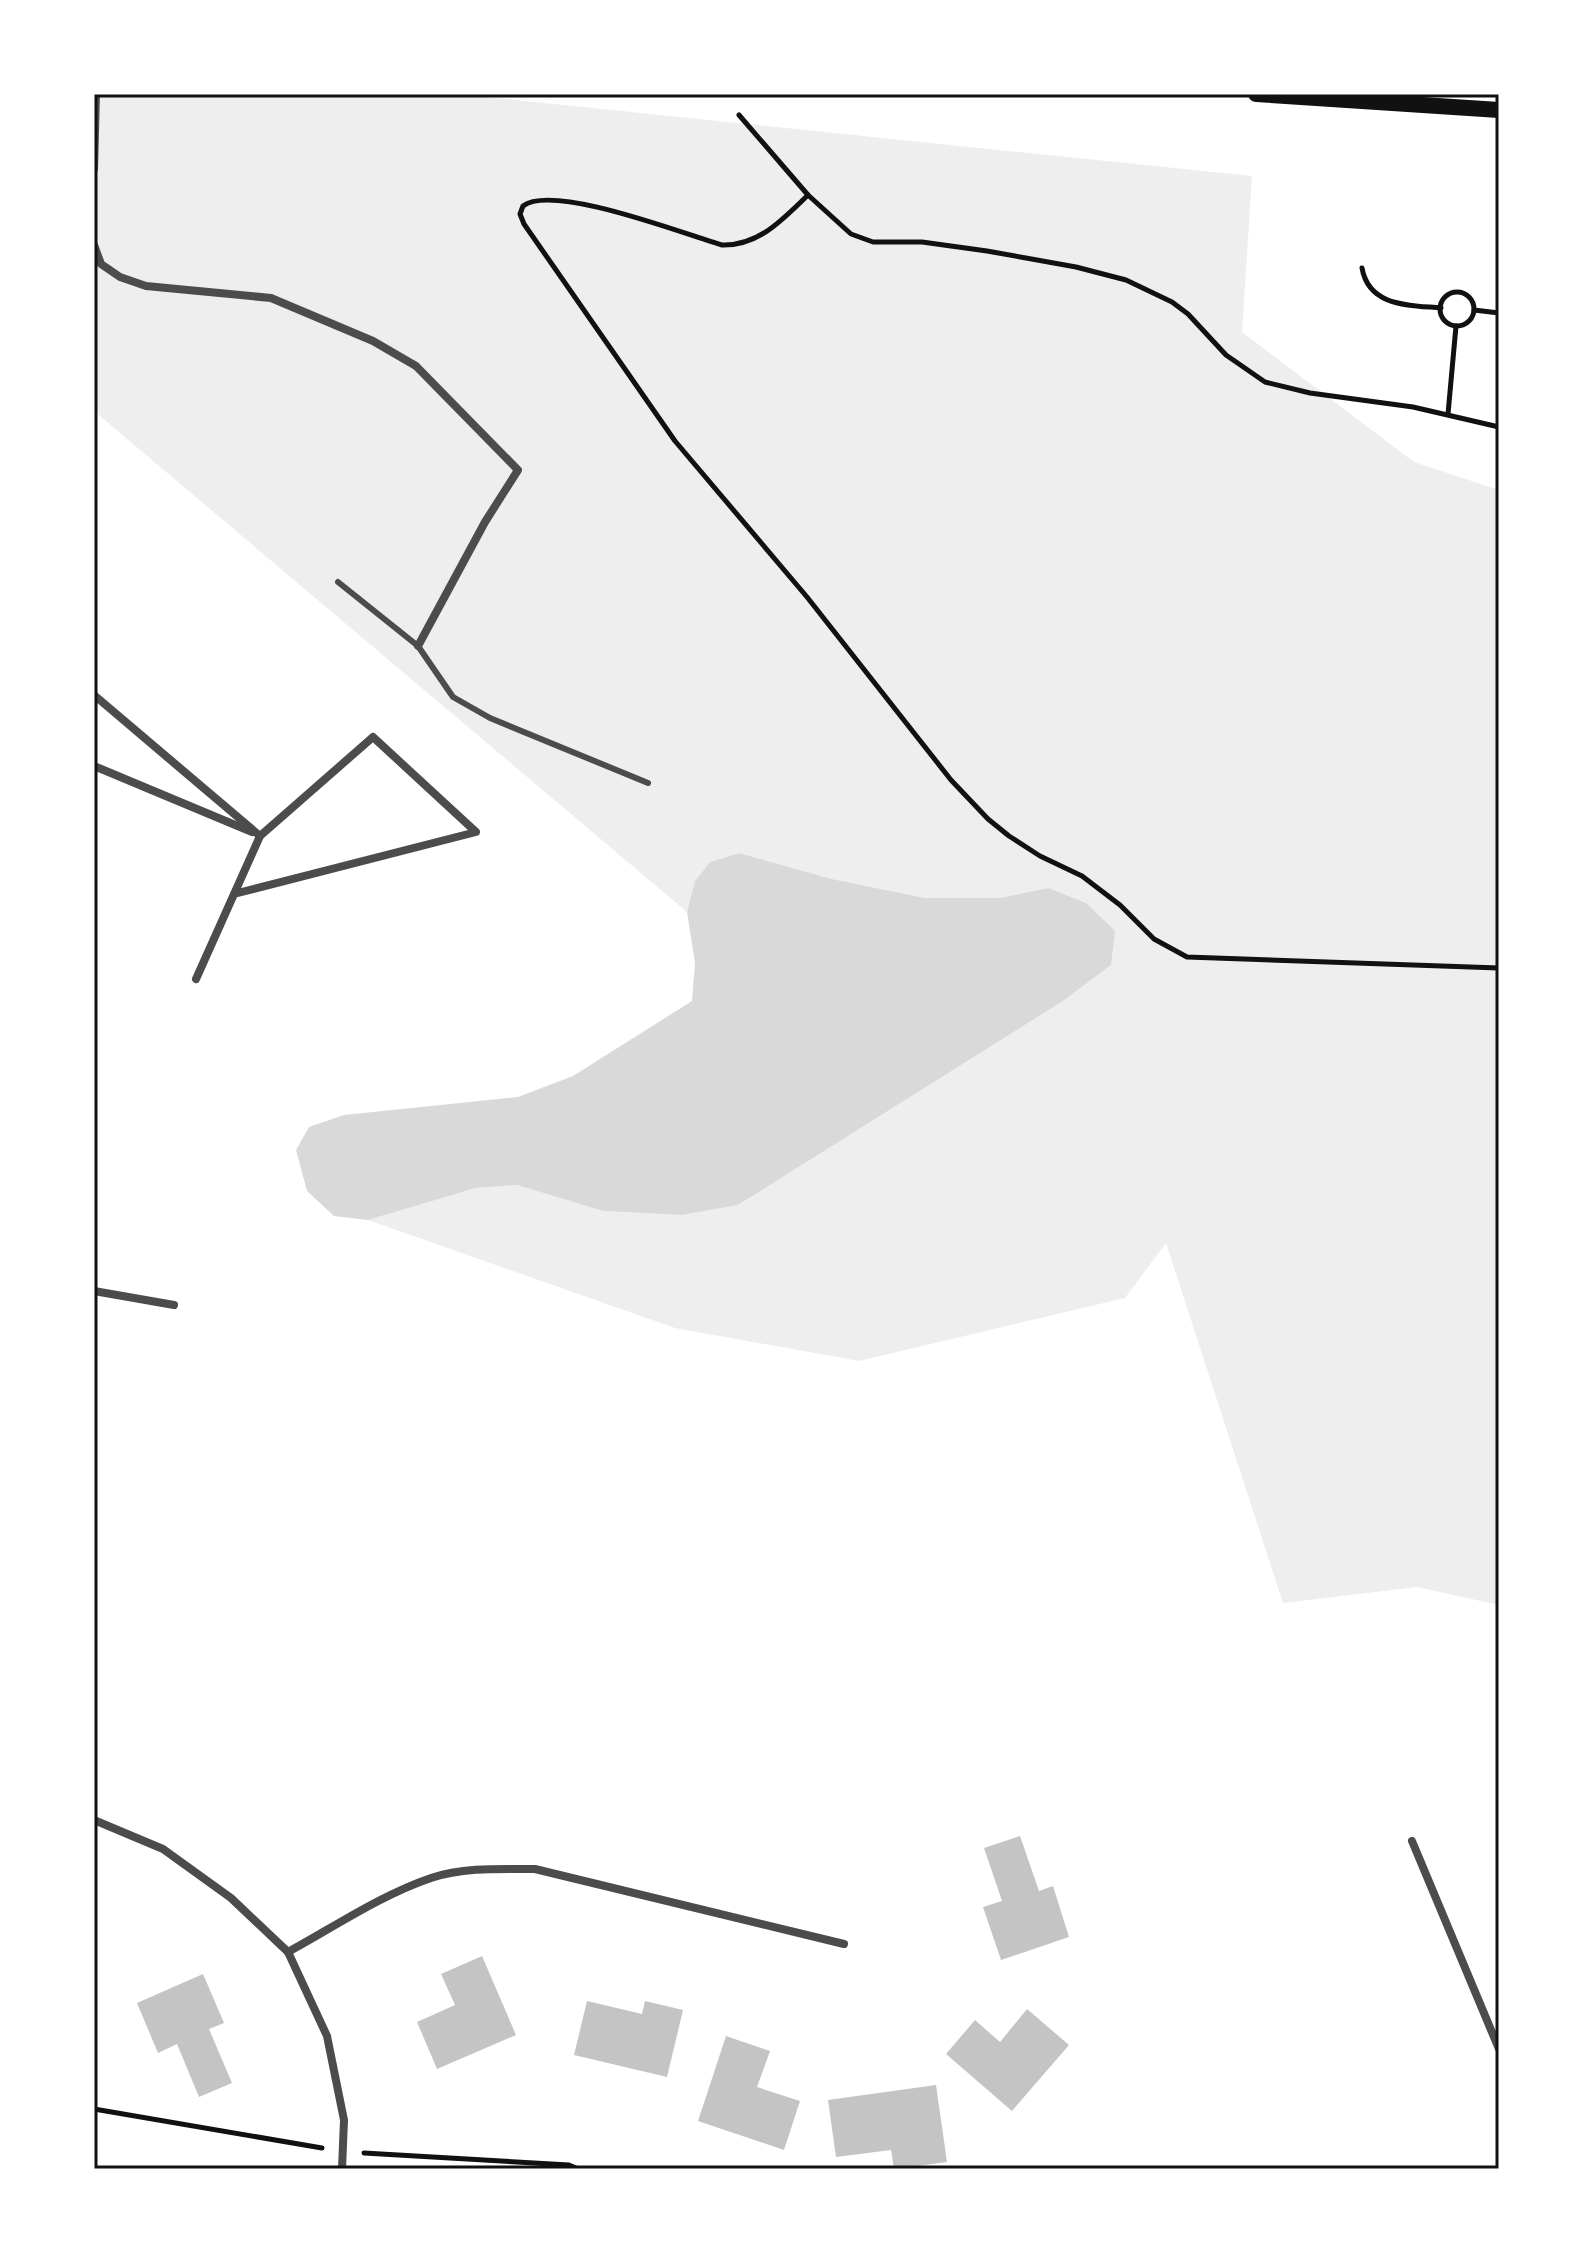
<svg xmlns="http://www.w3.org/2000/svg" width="1593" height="2263" font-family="'Crimson Pro',serif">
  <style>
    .green { fill: #eee }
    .water { fill: #d9d9d9 }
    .building { fill: #c4c4c4 }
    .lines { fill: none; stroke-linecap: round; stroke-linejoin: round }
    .path { stroke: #111; stroke-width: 5 }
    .service { stroke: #4c4c4c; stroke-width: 6 }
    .minor { stroke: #4c4c4c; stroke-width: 8 }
    .secondary { stroke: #111; stroke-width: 16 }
    .neatline { fill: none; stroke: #111; stroke-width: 3 }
  </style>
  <rect width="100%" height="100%" fill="#fff"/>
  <path class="green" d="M94 94H456L1252 176 1242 332 1414 462 1499 490V1605L1417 1587 1283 1603 1166 1243 1125 1298 859 1361 675 1328 368 1220 476 1188 517 1185 603 1211 682 1215 738 1205 1063 1001 1111 965 1048 888 1000 898H925L832 879 739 853 710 862 695 881 687 912 94 411Z"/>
  <path class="water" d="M739 853 832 879 925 898H1000L1048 888 1086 903 1115 931 1111 965 1063 1001 738 1205 682 1215 603 1211 517 1185 476 1188 368 1220 334 1216 307 1191 296 1150 309 1127 344 1115 518 1097 573 1076 692 1001 695 963 687 912 695 881 710 862Z"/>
  <g class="building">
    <path d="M1020 1836 1039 1891 1053 1886 1069 1937 1001 1960 983 1907 1002 1901 984 1848Z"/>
    <path d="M482 1956 516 2035 437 2069 417 2022 455 2005 441 1974Z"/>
    <path d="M203 1974 224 2023 209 2029 232 2083 199 2097 177 2044 158 2053 137 2003Z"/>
    <path d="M587 2001 642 2014 645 2001 683 2010 667 2077 574 2055Z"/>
    <path d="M1027 2009 1069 2045 1012 2111 946 2054 975 2020 1000 2042Z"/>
    <path d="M726 2036 770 2051 757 2087 800 2101 784 2150 698 2121Z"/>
    <path d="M936 2085 947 2162 894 2169 891 2150 836 2157 828 2100Z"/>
  </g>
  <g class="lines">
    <g class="path">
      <path d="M739 115 808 195 851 234 873 242H922L987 251 1076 267 1126 280 1172 302 1188 314 1226 355 1265 382 1310 393 1413 407 1499 427"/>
      <path d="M808 195C783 219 759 246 722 245 684 234 553 183 523 206L520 214 524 224 675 441 807 597 951 780 988 819 1009 836 1040 856 1082 876 1120 905 1154 939 1187 957 1499 968"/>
      <path d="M1362 268C1369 307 1409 305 1441 308"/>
      <circle cx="1457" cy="309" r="17"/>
      <path d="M1474 310 1499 313"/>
      <path d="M1448 414 1456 326"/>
      <path d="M94 2109 322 2148"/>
      <path d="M364 2153 569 2165 578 2169"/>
    </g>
    <path class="service" d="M338 582 418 646 453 697 490 718 648 783"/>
    <g class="minor">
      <path d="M94 169 96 94"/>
      <path d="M94 245 101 264 120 277 146 286 271 298 373 341 416 366 518 470 485 522 418 646"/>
      <path d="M94 695 260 836"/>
      <path d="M94 766 252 832"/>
      <path d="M196 979 260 836 373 737 476 832 234 894"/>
      <path d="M94 1291 174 1305"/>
      <path d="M94 1820 163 1849 231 1898 288 1952 327 2036 344 2120 342 2169"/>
      <path d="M1412 1841 1499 2049"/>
      <path d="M288 1952C334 1927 381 1895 431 1878 464 1867 501 1869 535 1869L844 1944"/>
    </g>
    <path class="secondary" d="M1256 94 1499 110"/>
  </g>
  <rect width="1593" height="2263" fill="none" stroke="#ffffff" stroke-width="192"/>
  <rect x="96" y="96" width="1401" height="2071" class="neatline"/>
</svg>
